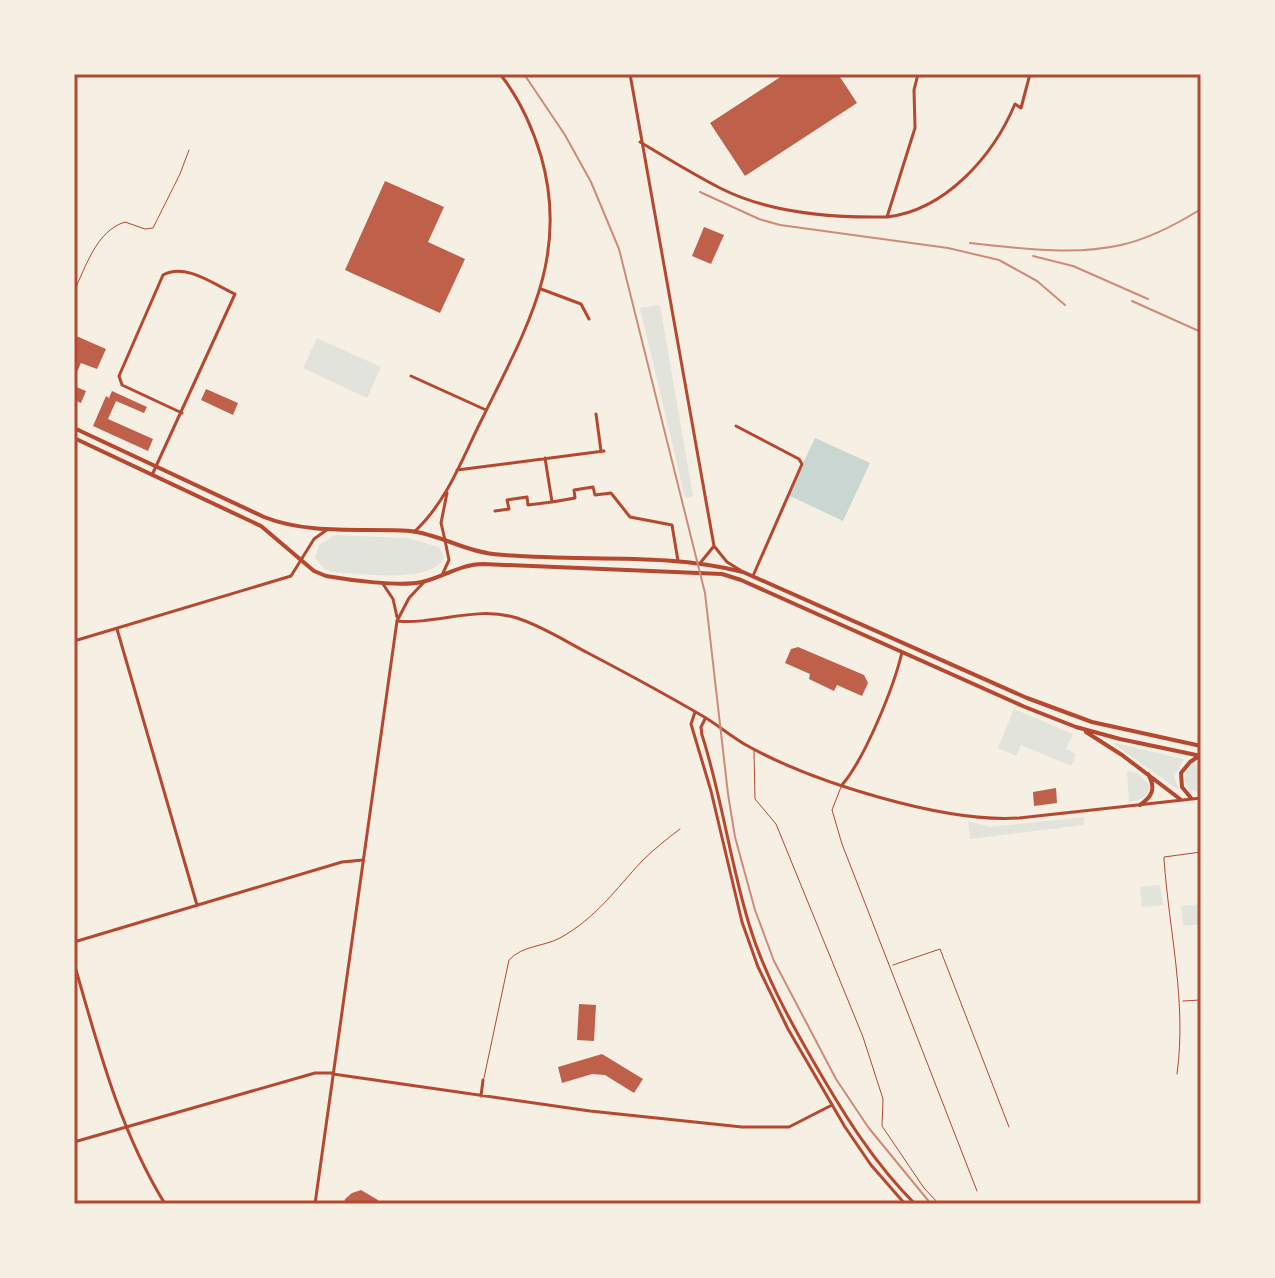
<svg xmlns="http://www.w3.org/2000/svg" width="1275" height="1278" font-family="Roboto,sans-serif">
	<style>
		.green { fill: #e2e4dc }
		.water { fill: #c9d6d2 }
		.building { fill: #bf614a }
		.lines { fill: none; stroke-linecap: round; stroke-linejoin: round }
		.service { stroke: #b5482f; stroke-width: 1 }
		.minor { stroke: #b5482f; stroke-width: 3 }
		.tertiary { stroke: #b5482f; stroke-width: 3 }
		.trunk { stroke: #b5482f; stroke-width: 4 }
		.rail { stroke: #cf8b77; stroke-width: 2 }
		.neatline { fill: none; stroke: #b5482f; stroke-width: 3 }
	</style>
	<rect width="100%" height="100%" fill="#f6efe4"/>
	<!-- green -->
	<path class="green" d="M 660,305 L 693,496 L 685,498 L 640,308 Z
		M 317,338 L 381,367 L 367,398 L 303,368 Z
		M 335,535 L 407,538 L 439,547 L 444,557 C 433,585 358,573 332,572 L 325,569 L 315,558 L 319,545 Z
		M 1014,709 L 1073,734 L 1066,749 L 1076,754 L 1071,766 L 1021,745 L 1016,756 L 998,748 Z
		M 1111,742 L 1184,759 L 1174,777 L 1180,791 Z
		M 1195,764 L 1201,765 L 1201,792 L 1189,791 L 1184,779 L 1188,768 Z
		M 1127,771 L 1137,773 L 1150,785 C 1149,797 1140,801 1129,802 Z
		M 1084,817 L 1084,825 L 970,839 L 968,821 L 990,827 Z
		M 1160,885 L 1163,905 L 1142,907 L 1140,887 Z
		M 1201,904 L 1201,924 L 1183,926 L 1181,906 Z"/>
	<!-- water -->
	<path class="water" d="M 815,438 L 870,463 L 843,521 L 788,495 Z"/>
	<!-- building -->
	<path class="building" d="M 785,74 L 838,74 L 857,103 L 745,176 L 710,123 Z
		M 385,181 L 444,207 L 428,242 L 465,259 L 440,313 L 345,270 Z
		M 704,227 L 724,235 L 711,264 L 692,256 Z
		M 74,335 L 106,349 L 97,369 L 81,363 L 74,379 Z
		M 74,386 L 86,391 L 81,403 L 74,400 Z
		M 206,389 L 238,403 L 233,415 L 201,400 Z
		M 112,391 L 147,407 L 144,413 L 116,401 L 108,419 L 153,439 L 148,451 L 93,426 L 106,396 L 109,398 Z
		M 798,647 L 864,675 L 868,683 L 862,696 L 837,685 L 834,691 L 809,679 L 810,674 L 785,663 L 791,649 Z
		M 1056,788 L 1057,803 L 1034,806 L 1033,792 Z
		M 579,1004 L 596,1005 L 594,1041 L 577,1040 Z
		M 602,1054 L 643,1079 L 634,1093 L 605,1075 L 592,1074 L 562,1083 L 558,1067 Z
		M 361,1190 L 378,1200 L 379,1204 L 344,1204 L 345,1199 L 352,1193 Z"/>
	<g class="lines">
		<!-- service -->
		<path class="service" d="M 74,291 C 86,267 96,231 125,222 L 145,229 L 153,228 L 180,174 L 189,150
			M 754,751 L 755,799 L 776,824 L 863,1037 L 883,1099 L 882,1126 L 924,1188 L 939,1204
			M 841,787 L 832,810 L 842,844 L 977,1191
			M 893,965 L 940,949 L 1009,1127
			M 1183,1001 L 1201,1000
			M 1177,1074 C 1187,1002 1169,931 1164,859 L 1164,857 L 1201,852
			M 484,1078 L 509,960 C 523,945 543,947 560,938 C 596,918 615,890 642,861 C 654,849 667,839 680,829"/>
		<!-- minor -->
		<path class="minor" d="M 918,74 L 914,90 L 915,128 L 887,217 C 946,210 993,156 1015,104 L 1021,108 L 1030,74
			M 640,142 C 667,158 694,175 722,189 C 770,213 834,218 887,217
			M 541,289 L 581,304 L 589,319
			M 411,376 L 486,410
			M 596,414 L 601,451
			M 736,426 L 799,459 L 802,464 L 753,576
			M 545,458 L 552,502 L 575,498 L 574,490 L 593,487 L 595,495 L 611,493 L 630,517 L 672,525 L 678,561
			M 457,470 L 604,451
			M 152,475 L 235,294 C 215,285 185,262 163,275 L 119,376 L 122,385 L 182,413
			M 495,511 L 509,509 L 507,500 L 527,497 L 528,505 L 552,502
			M 414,532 C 448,501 463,456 483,417 C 526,329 570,257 541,156 C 532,126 519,98 500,74
			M 445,540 L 441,523 L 447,493
			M 397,621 C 437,625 476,605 517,618 C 542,626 565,641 588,653 C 628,674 667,695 706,718 C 719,726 732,737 746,745 C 812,782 944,823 1019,818 L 1201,798
			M 117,629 L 197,905
			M 695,712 L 691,724 L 711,791 L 742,922 L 758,967 L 788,1029 L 845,1127 L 871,1165 L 905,1204
			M 705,719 L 701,727 L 702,735 C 722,797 730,862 749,924 C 764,974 790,1021 816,1066 C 845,1116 874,1163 915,1204
			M 842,785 C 865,758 894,687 902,652
			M 74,942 L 342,862 L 363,860
			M 74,963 C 98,1046 119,1129 165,1204
			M 333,1074 L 590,1111 L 742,1127 L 789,1127 L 832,1105
			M 481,1096 L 483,1080"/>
		<!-- tertiary -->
		<path class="tertiary" d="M 630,74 L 714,546
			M 701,562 L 714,546 L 727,562 L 740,570
			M 443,573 L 449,560 L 445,540
			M 383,584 L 393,599 L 397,617
			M 74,641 L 291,576 L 314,539 L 328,529
			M 74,1142 L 315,1073 L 332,1073
			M 315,1204 L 397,621 L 409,598 L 424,582"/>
		<!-- trunk -->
		<path class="trunk" d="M 74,428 L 264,517 C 309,535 363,528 410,531 C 439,534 464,551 493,554 C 576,563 661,551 743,572 L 1027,698 L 1092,722 L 1201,746
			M 74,438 L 261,526 L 314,571 L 326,576 C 349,580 400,587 422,582 C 443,577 461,564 483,564 L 722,574 L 741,580 L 1025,707 L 1076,727 L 1120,739 L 1201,756
			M 1086,732 L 1122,755 L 1180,799
			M 1191,798 L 1182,787 L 1181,773 L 1190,762 L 1199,756
			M 1140,805 C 1153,796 1156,788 1148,774"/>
		<!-- rail -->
		<path class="rail" d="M 524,74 L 565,135 L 591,182 L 619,249 L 705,593 L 728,794 L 735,837 L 755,910 L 774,961 L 836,1079 L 868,1127 L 931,1204
			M 700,192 L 759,219 L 780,225 L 948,248 L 999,260 L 1037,281 L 1065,305
			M 970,243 C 1018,248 1073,256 1121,245 C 1148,239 1177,224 1201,209
			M 1033,256 L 1073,266 L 1148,299
			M 1132,301 L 1201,332"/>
	</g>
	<!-- border -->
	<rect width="1275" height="1278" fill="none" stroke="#f6efe4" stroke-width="152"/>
	<rect x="76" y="76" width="1123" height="1126" class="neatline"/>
</svg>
